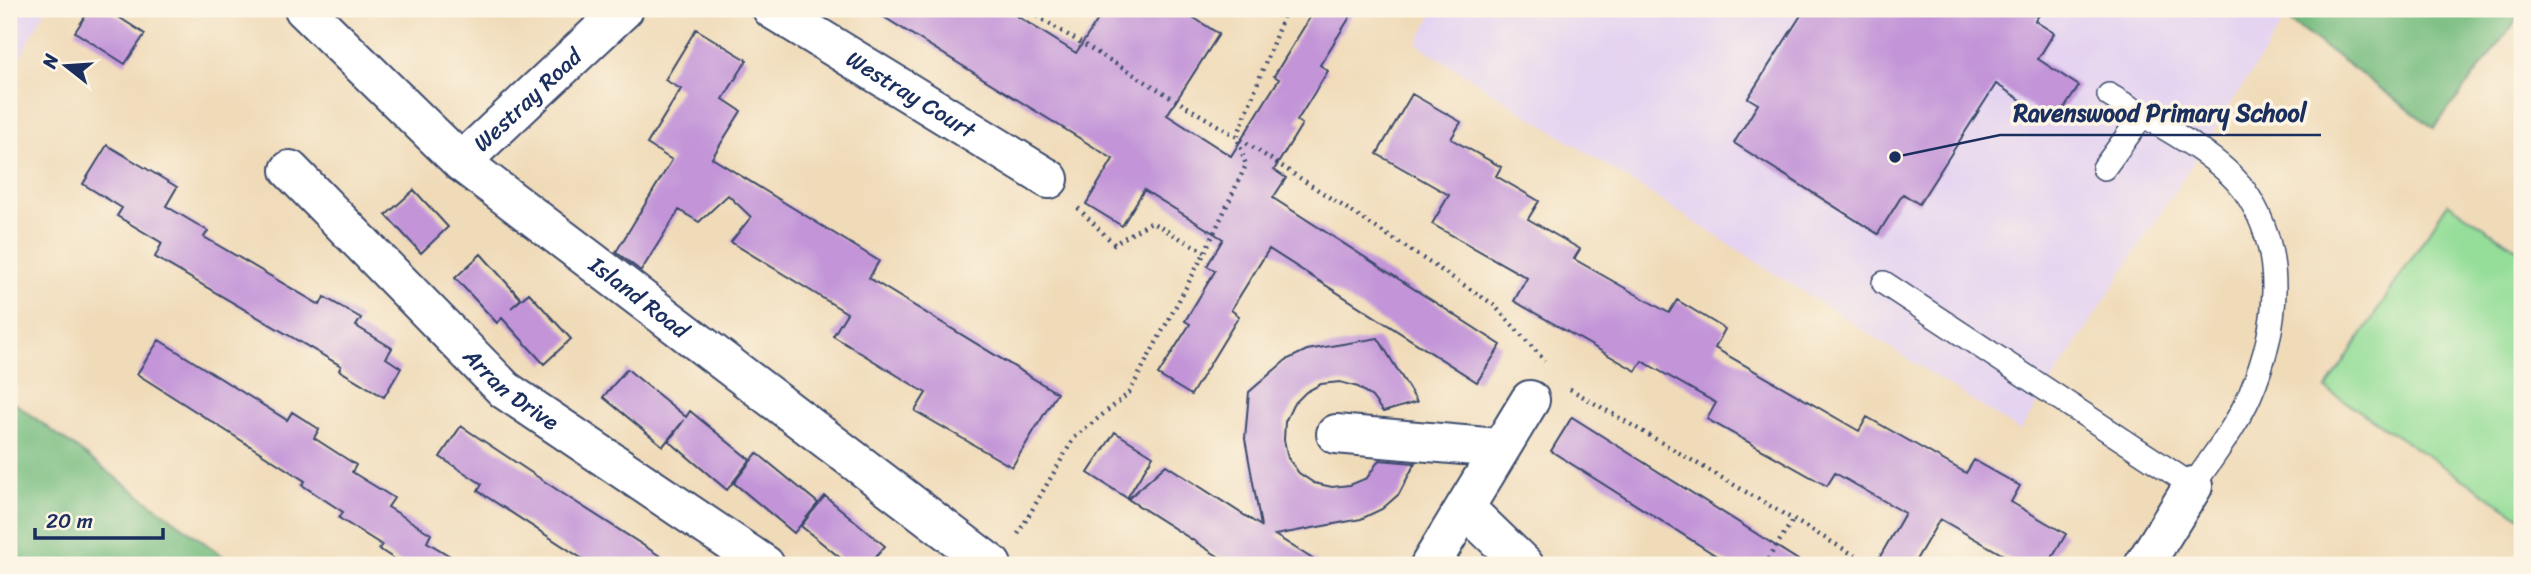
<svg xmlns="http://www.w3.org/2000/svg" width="2531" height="574" font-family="Sriracha,sans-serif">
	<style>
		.built { fill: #e4d3f1 }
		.green { fill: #95de99; stroke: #58867c; stroke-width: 2 }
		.forest { fill: #78bd81; stroke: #4a7670; stroke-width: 2 }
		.building { fill: #c395d8 }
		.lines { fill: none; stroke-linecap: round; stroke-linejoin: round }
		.service-casing { stroke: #3b496c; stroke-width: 26 }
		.minor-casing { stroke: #3b496c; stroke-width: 42 }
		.path { stroke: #3b496c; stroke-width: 4.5; stroke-dasharray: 2 5; stroke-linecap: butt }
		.service { stroke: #fff; stroke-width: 23 }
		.minor { stroke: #fff; stroke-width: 38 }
		.labels { text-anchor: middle; stroke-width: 7; stroke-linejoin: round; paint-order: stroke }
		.street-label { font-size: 23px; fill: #1b2f5e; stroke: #fcf5e5 }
		.leader { fill: none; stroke: #1b2f5e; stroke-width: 2.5 }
		.callout-dot { fill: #1b2f5e; stroke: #fcf5e5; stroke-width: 2.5 }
		.callout-label { font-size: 24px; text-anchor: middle; font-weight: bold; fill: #1b2f5e; stroke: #fcf5e5; stroke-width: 7; stroke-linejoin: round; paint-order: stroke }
	</style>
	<rect width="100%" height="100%" fill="#fcf5e5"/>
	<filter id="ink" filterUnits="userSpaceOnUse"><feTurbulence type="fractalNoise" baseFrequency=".0143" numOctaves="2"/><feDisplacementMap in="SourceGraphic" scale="14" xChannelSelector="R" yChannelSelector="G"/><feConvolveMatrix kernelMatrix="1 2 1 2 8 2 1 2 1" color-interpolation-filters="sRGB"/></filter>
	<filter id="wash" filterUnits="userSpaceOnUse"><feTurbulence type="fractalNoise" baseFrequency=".00686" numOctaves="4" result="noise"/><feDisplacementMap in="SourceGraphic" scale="28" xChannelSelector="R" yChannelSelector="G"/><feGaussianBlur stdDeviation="1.57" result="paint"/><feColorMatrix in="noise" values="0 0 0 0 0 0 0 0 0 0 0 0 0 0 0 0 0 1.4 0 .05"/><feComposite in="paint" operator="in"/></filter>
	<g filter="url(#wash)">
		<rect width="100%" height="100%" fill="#f0dbb9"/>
		<!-- built -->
		<path class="built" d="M 9,9 L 46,9 L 9,79 Z
			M 1435,9 L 2258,9 L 2282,25 L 2020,431 L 1417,44 Z"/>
		<!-- green -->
		<path class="green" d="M 2448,203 L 2522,252 L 2522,518 L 2326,389 Z"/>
		<!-- forest -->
		<path class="forest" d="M 2273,9 L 2522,9 L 2522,13 L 2434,128 Z
			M 9,399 L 235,565 L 236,565 L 9,565 Z"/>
		<g id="blocks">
			<!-- building -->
			<path class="building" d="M 90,9 L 106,9 L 145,34 L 125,64 L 75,32 Z
				M 871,9 L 1006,9 L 1076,53 L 1105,9 L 1180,9 L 1219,34 L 1167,115 L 1231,156 L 1279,79 L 1274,76 L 1315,9 L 1355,9 L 1320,65 L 1328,71 L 1297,121 L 1302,124 L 1274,170 L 1286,178 L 1273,198 L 1501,345 L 1477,382 L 1269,249 L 1231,310 L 1239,316 L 1191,395 L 1158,375 L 1190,324 L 1185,321 L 1215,271 L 1207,266 L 1223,239 L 1144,190 L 1122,226 L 1086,204 L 1113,159 Z
				M 1805,9 L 2043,9 L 2035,21 L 2054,33 L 2038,59 L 2079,86 L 2055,122 L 1996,84 L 1919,204 L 1903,194 L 1878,234 L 1734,143 L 1758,104 L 1748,98 Z
				M 696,29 L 747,60 L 723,99 L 741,111 L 712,158 L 879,261 L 869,278 L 1057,393 L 1012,467 L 915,411 L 926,393 L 833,336 L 847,313 L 731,242 L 751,217 L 728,195 L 699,222 L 679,210 L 641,271 L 616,252 L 672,160 L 647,144 L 681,89 L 665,80 Z
				M 1412,94 L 1461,122 L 1451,139 L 1501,167 L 1496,176 L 1539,201 L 1528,219 L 1580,249 L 1574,259 L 1669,313 L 1677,300 L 1725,329 L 1715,348 L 1859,431 L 1867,417 L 1966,473 L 1974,460 L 2020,486 L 2011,502 L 2066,534 L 2048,565 L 2021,565 L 1940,519 L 1913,565 L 1875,565 L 1905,513 L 1835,473 L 1827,486 L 1707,419 L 1716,403 L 1642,361 L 1636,371 L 1514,301 L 1527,278 L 1432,224 L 1449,195 L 1377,154 Z
				M 107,145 L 177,187 L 166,206 L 208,231 L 204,237 L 320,305 L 324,297 L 361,318 L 356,326 L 392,348 L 386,358 L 401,368 L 384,397 L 339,370 L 341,366 L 155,257 L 162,243 L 117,216 L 122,208 L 83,184 Z
				M 414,190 L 448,227 L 421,253 L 386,215 Z
				M 481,254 L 521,299 L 511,308 L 529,293 L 571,339 L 544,364 L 502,318 L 497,323 L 455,278 Z
				M 1378,338 L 1417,402 L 1383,412 L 1372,397 L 1358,387 L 1340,382 L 1321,384 L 1306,392 L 1293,405 L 1285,422 L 1284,440 L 1288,458 L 1299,473 L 1314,483 L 1332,487 L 1350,485 L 1367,478 L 1379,460 L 1415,463 L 1399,494 L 1382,509 L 1361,519 L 1275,535 L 1322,565 L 1232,565 L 1128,499 L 1166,465 L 1261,526 L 1245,439 L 1249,392 L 1286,360 L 1307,350 Z
				M 159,340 L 287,420 L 292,412 L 319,429 L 314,438 L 356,465 L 352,472 L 394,498 L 388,507 L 431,534 L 427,542 L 465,565 L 404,565 L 379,549 L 382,545 L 339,518 L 343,512 L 302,485 L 305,481 L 137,374 Z
				M 627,369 L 686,417 L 690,411 L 750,460 L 727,490 L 669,441 L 684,420 L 663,446 L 603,397 Z
				M 1572,417 L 1806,565 L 1731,565 L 1551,451 Z
				M 461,426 L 571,499 L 674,565 L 592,565 L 478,491 L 482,484 L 440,457 Z
				M 1115,432 L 1153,456 L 1127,498 L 1088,473 Z
				M 757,453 L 818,503 L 794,533 L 734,483 Z
				M 825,496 L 885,546 L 869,565 L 849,565 L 801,526 Z"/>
		</g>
	</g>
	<g filter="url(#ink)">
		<use href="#blocks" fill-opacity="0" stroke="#3b496c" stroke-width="2"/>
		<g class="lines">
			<defs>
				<path id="service" d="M 2104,168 L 2142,116
					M 1884,283 L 2193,486 C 2212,457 2236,427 2250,395 C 2278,329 2288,252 2244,190 C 2215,151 2150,121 2109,95"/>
				<g id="minor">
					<path id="s1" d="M 304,9 L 461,162 L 992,565"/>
					<path id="s2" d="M 772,9 L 1049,179"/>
					<path id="s3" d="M 461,162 L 624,9"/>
					<path id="s4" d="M 290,170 L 505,390 L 765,565"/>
					<path d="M 1336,434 L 1498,448"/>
					<path d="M 1466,509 L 1524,565"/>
					<path d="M 1430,565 L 1530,400"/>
					<path d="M 2144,565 L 2193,486"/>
				</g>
			</defs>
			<!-- service casing -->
			<use href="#service" class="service-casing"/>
			<!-- minor casing -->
			<use href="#minor" class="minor-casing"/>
			<!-- path -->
			<path class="path" d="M 1025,9 L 1237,137 L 1493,304 L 1545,361
				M 1078,208 L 1114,244 L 1151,222 L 1205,252
				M 1570,389 L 1871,565
				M 1018,534 L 1074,438 L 1129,393 L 1205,252 L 1246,165 L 1237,137 L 1286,9
				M 1764,565 L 1793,520"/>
			<!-- service -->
			<use href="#service" class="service"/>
			<!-- minor -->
			<use href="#minor" class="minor"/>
		</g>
	</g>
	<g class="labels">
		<!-- street labels -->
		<g class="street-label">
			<text dy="8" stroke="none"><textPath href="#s2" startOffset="163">Westray Court</textPath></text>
			<text dy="8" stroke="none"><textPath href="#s3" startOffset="91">Westray Road</textPath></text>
			<text dy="8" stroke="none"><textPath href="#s1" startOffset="443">Island Road</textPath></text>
			<text dy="8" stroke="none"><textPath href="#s4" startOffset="312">Arran Drive</textPath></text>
		</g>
	</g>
	<!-- callouts -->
	<path class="leader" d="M1895 157L2000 135H2321"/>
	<circle class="callout-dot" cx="1895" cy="157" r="7"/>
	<g class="callout-label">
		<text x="2160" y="121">Ravenswood Primary School</text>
	</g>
	<!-- margin -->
	<rect width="2531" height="574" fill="none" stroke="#fcf5e5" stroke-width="35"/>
	<!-- north arrow -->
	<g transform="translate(66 66) rotate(287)" stroke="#fcf5e5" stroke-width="5" paint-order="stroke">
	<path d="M0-5L12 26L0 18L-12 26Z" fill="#1b2f5e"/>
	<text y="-10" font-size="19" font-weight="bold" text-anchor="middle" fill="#1b2f5e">N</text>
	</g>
	<!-- scale -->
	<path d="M35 528v10h128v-10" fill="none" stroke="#1b2f5e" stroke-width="3.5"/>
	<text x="46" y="528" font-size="21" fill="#1b2f5e" stroke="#fcf5e5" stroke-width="5" paint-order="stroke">20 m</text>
</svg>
